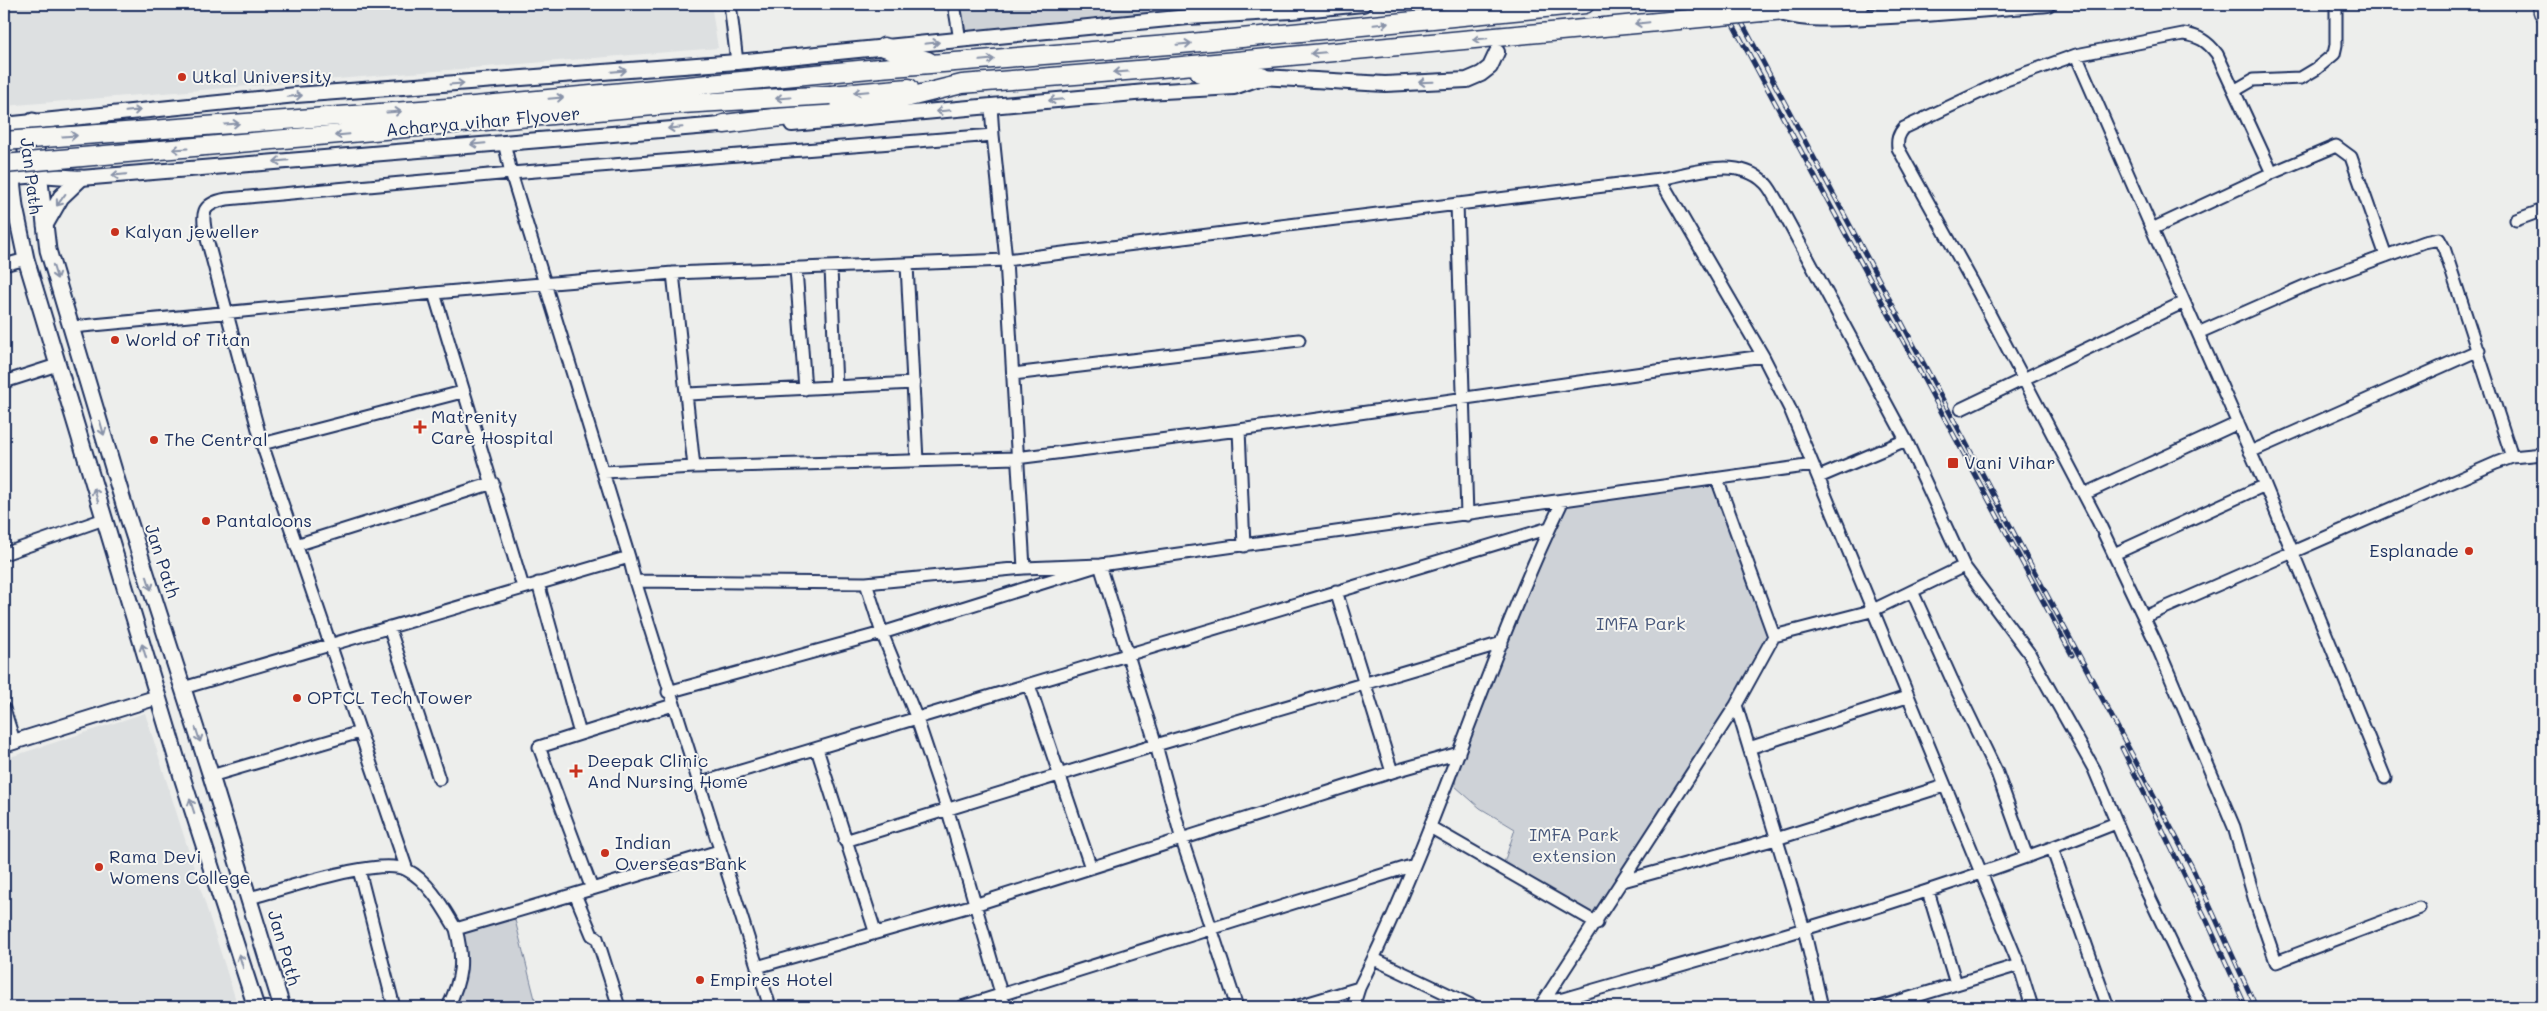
<svg xmlns="http://www.w3.org/2000/svg" width="2547" height="1011" font-family="Mali,sans-serif">
	<style>
		.built { fill: #dde0e1 }
		.green { fill: #ced2d7; stroke: #74809a }
		.lines { fill: none; stroke-linecap: round; stroke-linejoin: round }
		.tertiary-tunnel { stroke: #c3c8d0; stroke-width: 14; stroke-dasharray: 14 7; stroke-linecap: butt }
		.minor-casing { stroke: #1b2f5e; stroke-width: 15 }
		.tertiary-casing { stroke: #1b2f5e; stroke-width: 18 }
		.secondary-casing { stroke: #1b2f5e; stroke-width: 19 }
		.primary-casing { stroke: #1b2f5e; stroke-width: 21 }
		.trunk-casing { stroke: #1b2f5e; stroke-width: 21 }
		.minor { stroke: #f6f6f2; stroke-width: 11 }
		.tertiary { stroke: #f6f6f2; stroke-width: 14 }
		.secondary { stroke: #f6f6f2; stroke-width: 15 }
		.primary { stroke: #f6f6f2; stroke-width: 18 }
		.trunk { stroke: #f6f6f2; stroke-width: 18 }
		.rail-casing { stroke: #1b2f5e; stroke-width: 5 }
		.rail { stroke: #f6f6f2; stroke-width: 3; stroke-dasharray: 9; stroke-linecap: butt }
		.trunk-bridge-casing { stroke: #1b2f5e; stroke-width: 21; stroke-linecap: butt }
		.trunk-bridge { stroke: #f6f6f2; stroke-width: 18 }
		.oneway { stroke: #8892a8 }
		.poi-dot { fill: #c8321e; stroke: #f6f6f2; stroke-width: 2 }
		.labels { text-anchor: middle; stroke-width: 4; stroke-linejoin: round; paint-order: stroke }
		.poi-label { font-size: 18px; fill: #1b2f5e; stroke: #f6f6f2; text-anchor: start }
		.street-label { font-size: 18px; fill: #1b2f5e; stroke: #f6f6f2 }
		.park-label { font-size: 18px; fill: #48587c; stroke: #f6f6f2 }
	</style>
	<rect width="100%" height="100%" fill="#edeeec"/>
	<filter id="ink" filterUnits="userSpaceOnUse"><feTurbulence type="fractalNoise" baseFrequency=".02" numOctaves="2"/><feDisplacementMap in="SourceGraphic" scale="10" xChannelSelector="R" yChannelSelector="G"/><feConvolveMatrix kernelMatrix="1 2 1 2 8 2 1 2 1" color-interpolation-filters="sRGB"/></filter>
	<g filter="url(#ink)">
		<!-- built -->
		<path class="built" d="M 4,4 L 711,4 L 718,48 L 4,106 Z
			M 145,713 L 238,1007 L 4,1007 L 4,759 Z"/>
		<!-- green -->
		<path class="green" d="M 958,4 L 1328,4 L 961,38 Z
			M 1717,479 L 1774,636 L 1597,923 L 1502,869 L 1515,829 L 1480,808 L 1455,786 L 1459,753 L 1563,500 Z
			M 514,916 L 537,1007 L 449,1007 L 458,990 L 458,930 Z"/>
		<g class="lines">
			<!-- tertiary-tunnel -->
			<path class="tertiary-tunnel" d="M 1492,4 L 1497,45"/>
			<defs>
				<path id="minor" d="M 730,4 L 737,62
					M 954,4 L 960,40
					M 2076,55 L 2152,229 L 2272,173 L 2217,54 C 2207,41 2199,36 2183,34 L 2076,55 L 2006,80 L 1904,128 C 1898,135 1897,140 1898,148 L 1978,292 L 2098,521 L 2155,641 L 2234,827 L 2255,901 L 2276,962 L 2419,908
					M 2234,91 L 2253,80 L 2301,78 L 2316,69 L 2334,54 L 2336,45 L 2336,4
					M 991,106 L 993,135
					M 2272,173 L 2336,146 L 2351,157 L 2386,256
					M 1660,179 L 1763,356 L 1790,409 L 2019,965 L 2032,1007
					M 1457,204 L 1467,515
					M 2516,220 L 2543,210
					M 2152,229 L 2265,485 L 2385,778
					M 4,265 L 26,259
					M 907,265 L 917,461
					M 831,268 L 836,387
					M 796,269 L 805,389
					M 673,273 L 694,467
					M 434,293 L 523,587
					M 72,327 L 434,293 L 673,273 L 1006,260 L 1660,179 C 1693,173 1737,156 1764,182 C 1770,187 1773,195 1777,201 L 1906,440 L 1819,477
					M 2198,333 L 2309,284 L 2424,242 L 2439,239 L 2444,248 L 2512,457
					M 1013,374 L 1299,340
					M 4,382 L 57,365
					M 688,394 L 914,383
					M 1961,409 L 2184,302
					M 1239,430 L 1244,546
					M 1906,440 L 1964,566
					M 262,444 L 462,392
					M 2250,452 L 2479,350
					M 604,472 L 694,467 L 1016,458 L 1239,430 L 1763,356
					M 1717,479 L 1774,636
					M 2084,494 L 2238,423
					M 296,545 L 493,483
					M 4,554 L 104,519
					M 2114,554 L 2265,485
					M 629,557 L 635,581 L 866,583 L 1024,568 L 1100,565 L 1813,465
					M 635,581 L 770,1007
					M 538,583 L 580,734 L 673,705
					M 866,583 L 882,633 L 917,719 L 948,811 L 1005,1007
					M 1336,591 L 1392,772
					M 1912,591 L 1952,680 L 1997,773 L 2027,857
					M 2144,617 L 2496,463 L 2512,457 L 2543,454
					M 389,627 L 439,779
					M 1029,685 L 1091,868
					M 183,688 L 629,557 L 511,173 L 993,135 L 1006,260 L 1024,568
					M 668,692 L 882,633 L 1100,565 L 1156,745 L 1182,840 L 1237,1007
					M 1736,705 L 1804,929 L 1822,1007
					M 4,709 L 14,741
					M 580,734 L 539,747 L 592,889 L 719,851
					M 1749,748 L 1907,697
					M 817,749 L 875,931
					M 211,776 L 360,732
					M 701,783 L 1549,528
					M 1430,827 L 1597,923
					M 845,841 L 1156,745 L 1502,643
					M 2052,848 L 2108,1007
					M 359,870 L 394,1007
					M 407,870 L 262,444 L 207,239 C 202,215 199,204 227,199 L 511,173 L 504,142
					M 1623,881 L 1776,839 L 1944,786
					M 1928,891 L 1956,984
					M 575,894 L 592,935 L 597,938 L 619,1007
					M 249,898 C 282,890 379,856 407,870 C 429,881 444,909 456,929 L 592,889
					M 1374,959 L 1475,1007
					M 757,967 L 974,905 L 1392,772 L 1459,753
					M 1543,1002 L 1563,999 C 1749,945 1936,895 2116,823
					M 448,1007 C 462,978 464,960 456,929
					M 962,1007 L 1414,865
					M 1295,1007 L 1359,988
					M 1353,1007 L 1359,988 C 1438,830 1486,659 1563,500
					M 1540,1007 L 1736,705 L 1774,636 L 1871,611 L 1964,566 L 2029,653 L 2094,769 L 2137,871 L 2202,1007
					M 1880,1007 L 2019,965"/>
				<path id="tertiary" d="M 1784,14 C 1812,21 1840,18 1868,17 C 1928,15 1988,9 2048,4
					M 792,124 L 1146,92 L 1234,87 L 1262,77 L 1385,84 L 1467,80 L 1481,74 L 1490,67 L 1497,52
					M 4,125 L 296,95 L 737,62 L 1188,17 L 1291,11 L 1363,4
					M 4,178 L 39,175 L 81,178 L 733,124
					M 4,745 L 158,697"/>
				<path id="secondary" d="M 33,121 L 48,250 L 126,511 L 211,776 L 282,1007
					M 6,124 L 15,207 L 26,259 L 183,780 L 256,1007
					M 45,225 L 61,197 L 81,178"/>
				<path id="primary" d="M 2542,4 L 2543,12"/>
				<path id="trunk" d="M 1762,12 L 1860,4
					M 884,47 L 928,61
					M 880,68 L 1181,44 L 1585,4
					M 1200,73 L 1262,77
					M 831,95 L 909,88
					M 724,124 L 873,106 L 962,84 L 1150,69 L 1690,19"/>
			</defs>
			<!-- minor casing -->
			<use href="#minor" class="minor-casing"/>
			<!-- tertiary casing -->
			<use href="#tertiary" class="tertiary-casing"/>
			<!-- secondary casing -->
			<use href="#secondary" class="secondary-casing"/>
			<!-- primary casing -->
			<use href="#primary" class="primary-casing"/>
			<!-- trunk casing -->
			<use href="#trunk" class="trunk-casing"/>
			<!-- minor -->
			<use href="#minor" class="minor"/>
			<!-- tertiary -->
			<use href="#tertiary" class="tertiary"/>
			<!-- secondary -->
			<use href="#secondary" class="secondary"/>
			<!-- primary -->
			<use href="#primary" class="primary"/>
			<!-- trunk -->
			<use href="#trunk" class="trunk"/>
			<defs>
				<path id="rail" d="M 1722,4 L 2072,655
					M 1732,4 L 2192,867 L 2256,1007
					M 2122,748 L 2207,921 L 2246,1007"/>
			</defs>
			<!-- rail casing -->
			<use href="#rail" class="rail-casing"/>
			<!-- rail -->
			<use href="#rail" class="rail"/>
			<defs>
				<path id="trunk-bridge" d="M 1690,19 L 1762,12
					M 4,141 L 474,106 L 880,68
					M 4,164 L 665,105 L 831,95"/>
			</defs>
			<!-- trunk-bridge casing -->
			<use href="#trunk-bridge" class="trunk-bridge-casing"/>
			<!-- trunk-bridge -->
			<use href="#trunk-bridge" class="trunk-bridge"/>
		</g>
		<!-- one-way arrows -->
		<defs><path id="oneway-shaft" d="M-6 0H5M1.5-3L5.5 0L1.5 3" fill="none" stroke-width="1.6" stroke-linecap="round" stroke-linejoin="round" transform="scale(1.25)"/></defs>
		<g class="oneway">
			<use href="#oneway-shaft" transform="translate(1642 23) rotate(174)"/>
			<use href="#oneway-shaft" transform="translate(1381 24) rotate(-6)"/>
			<use href="#oneway-shaft" transform="translate(1480 39) rotate(175)"/>
			<use href="#oneway-shaft" transform="translate(932 43) rotate(-6)"/>
			<use href="#oneway-shaft" transform="translate(1184 44) rotate(-5)"/>
			<use href="#oneway-shaft" transform="translate(1318 53) rotate(175)"/>
			<use href="#oneway-shaft" transform="translate(987 60) rotate(-5)"/>
			<use href="#oneway-shaft" transform="translate(619 71) rotate(-5)"/>
			<use href="#oneway-shaft" transform="translate(1121 72) rotate(176)"/>
			<use href="#oneway-shaft" transform="translate(1426 82) rotate(178)"/>
			<use href="#oneway-shaft" transform="translate(457 84) rotate(-4)"/>
			<use href="#oneway-shaft" transform="translate(861 92) rotate(175)"/>
			<use href="#oneway-shaft" transform="translate(295 96) rotate(-5)"/>
			<use href="#oneway-shaft" transform="translate(556 98) rotate(-5)"/>
			<use href="#oneway-shaft" transform="translate(783 98) rotate(176)"/>
			<use href="#oneway-shaft" transform="translate(1056 100) rotate(175)"/>
			<use href="#oneway-shaft" transform="translate(133 111) rotate(-6)"/>
			<use href="#oneway-shaft" transform="translate(943 111) rotate(175)"/>
			<use href="#oneway-shaft" transform="translate(394 112) rotate(-4)"/>
			<use href="#oneway-shaft" transform="translate(232 124) rotate(-4)"/>
			<use href="#oneway-shaft" transform="translate(675 128) rotate(175)"/>
			<use href="#oneway-shaft" transform="translate(342 135) rotate(175)"/>
			<use href="#oneway-shaft" transform="translate(70 136) rotate(-4)"/>
			<use href="#oneway-shaft" transform="translate(478 144) rotate(175)"/>
			<use href="#oneway-shaft" transform="translate(180 149) rotate(176)"/>
			<use href="#oneway-shaft" transform="translate(281 161) rotate(175)"/>
			<use href="#oneway-shaft" transform="translate(119 175) rotate(175)"/>
			<use href="#oneway-shaft" transform="translate(61 200) rotate(126)"/>
			<use href="#oneway-shaft" transform="translate(55 272) rotate(73)"/>
			<use href="#oneway-shaft" transform="translate(102 428) rotate(74)"/>
			<use href="#oneway-shaft" transform="translate(96 495) rotate(-107)"/>
			<use href="#oneway-shaft" transform="translate(149 583) rotate(72)"/>
			<use href="#oneway-shaft" transform="translate(144 651) rotate(-107)"/>
			<use href="#oneway-shaft" transform="translate(198 735) rotate(72)"/>
			<use href="#oneway-shaft" transform="translate(192 806) rotate(-108)"/>
			<use href="#oneway-shaft" transform="translate(241 961) rotate(-107)"/>
		</g>
	</g>
	<!-- markers -->
	<g class="poi-dot">
		<circle cx="182" cy="77" r="5"/>
		<circle cx="115" cy="232" r="5"/>
		<circle cx="115" cy="340" r="5"/>
		<path d="M417.5 419.5h5v5h5v5h-5v5h-5v-5h-5v-5h5z"/>
		<circle cx="154" cy="440" r="5"/>
		<rect x="1947" y="457" width="12" height="12" rx="2.5"/>
		<circle cx="206" cy="521" r="5"/>
		<circle cx="2469" cy="551" r="5"/>
		<circle cx="297" cy="698" r="5"/>
		<path d="M573.5 763.5h5v5h5v5h-5v5h-5v-5h-5v-5h5z"/>
		<circle cx="605" cy="853" r="5"/>
		<circle cx="99" cy="867" r="5"/>
		<circle cx="700" cy="980" r="5"/>
	</g>
	<g class="labels">
		<!-- poi labels -->
		<g class="poi-label">
			<text x="192" y="83">Utkal University</text>
			<text x="125" y="238">Kalyan jeweller</text>
			<text x="125" y="346">World of Titan</text>
			<text x="431" y="423">Matrenity<tspan x="431" dy="21">Care Hospital</tspan></text>
			<text x="164" y="446">The Central</text>
			<text x="1964" y="469">Vani Vihar</text>
			<text x="216" y="527">Pantaloons</text>
			<text x="2459" y="557" text-anchor="end">Esplanade</text>
			<text x="307" y="704">OPTCL Tech Tower</text>
			<text x="587" y="767">Deepak Clinic<tspan x="587" dy="21">And Nursing Home</tspan></text>
			<text x="615" y="849">Indian<tspan x="615" dy="21">Overseas Bank</tspan></text>
			<text x="109" y="863">Rama Devi<tspan x="109" dy="21">Womens College</tspan></text>
			<text x="710" y="986">Empires Hotel</text>
		</g>
		<!-- street labels -->
		<g class="street-label">
			<text transform="translate(483 122) rotate(-5)" y="6">Acharya vihar Flyover</text>
			<text transform="translate(31 176) rotate(83)" y="6">Jan Path</text>
			<text transform="translate(162 561) rotate(72)" y="6">Jan Path</text>
			<text transform="translate(284 948) rotate(74)" y="6">Jan Path</text>
		</g>
		<!-- park labels -->
		<g class="park-label">
			<text x="1641" y="630">IMFA Park</text>
			<text x="1574" y="841">IMFA Park<tspan x="1574" dy="21">extension</tspan></text>
		</g>
	</g>
	<!-- margin -->
	<rect width="2547" height="1011" fill="none" stroke="#f6f6f2" stroke-width="20"/>
	<rect x="10" y="10" width="2527" height="991" fill="none" stroke="#1b2f5e" stroke-width="2" filter="url(#ink)"/>
</svg>
